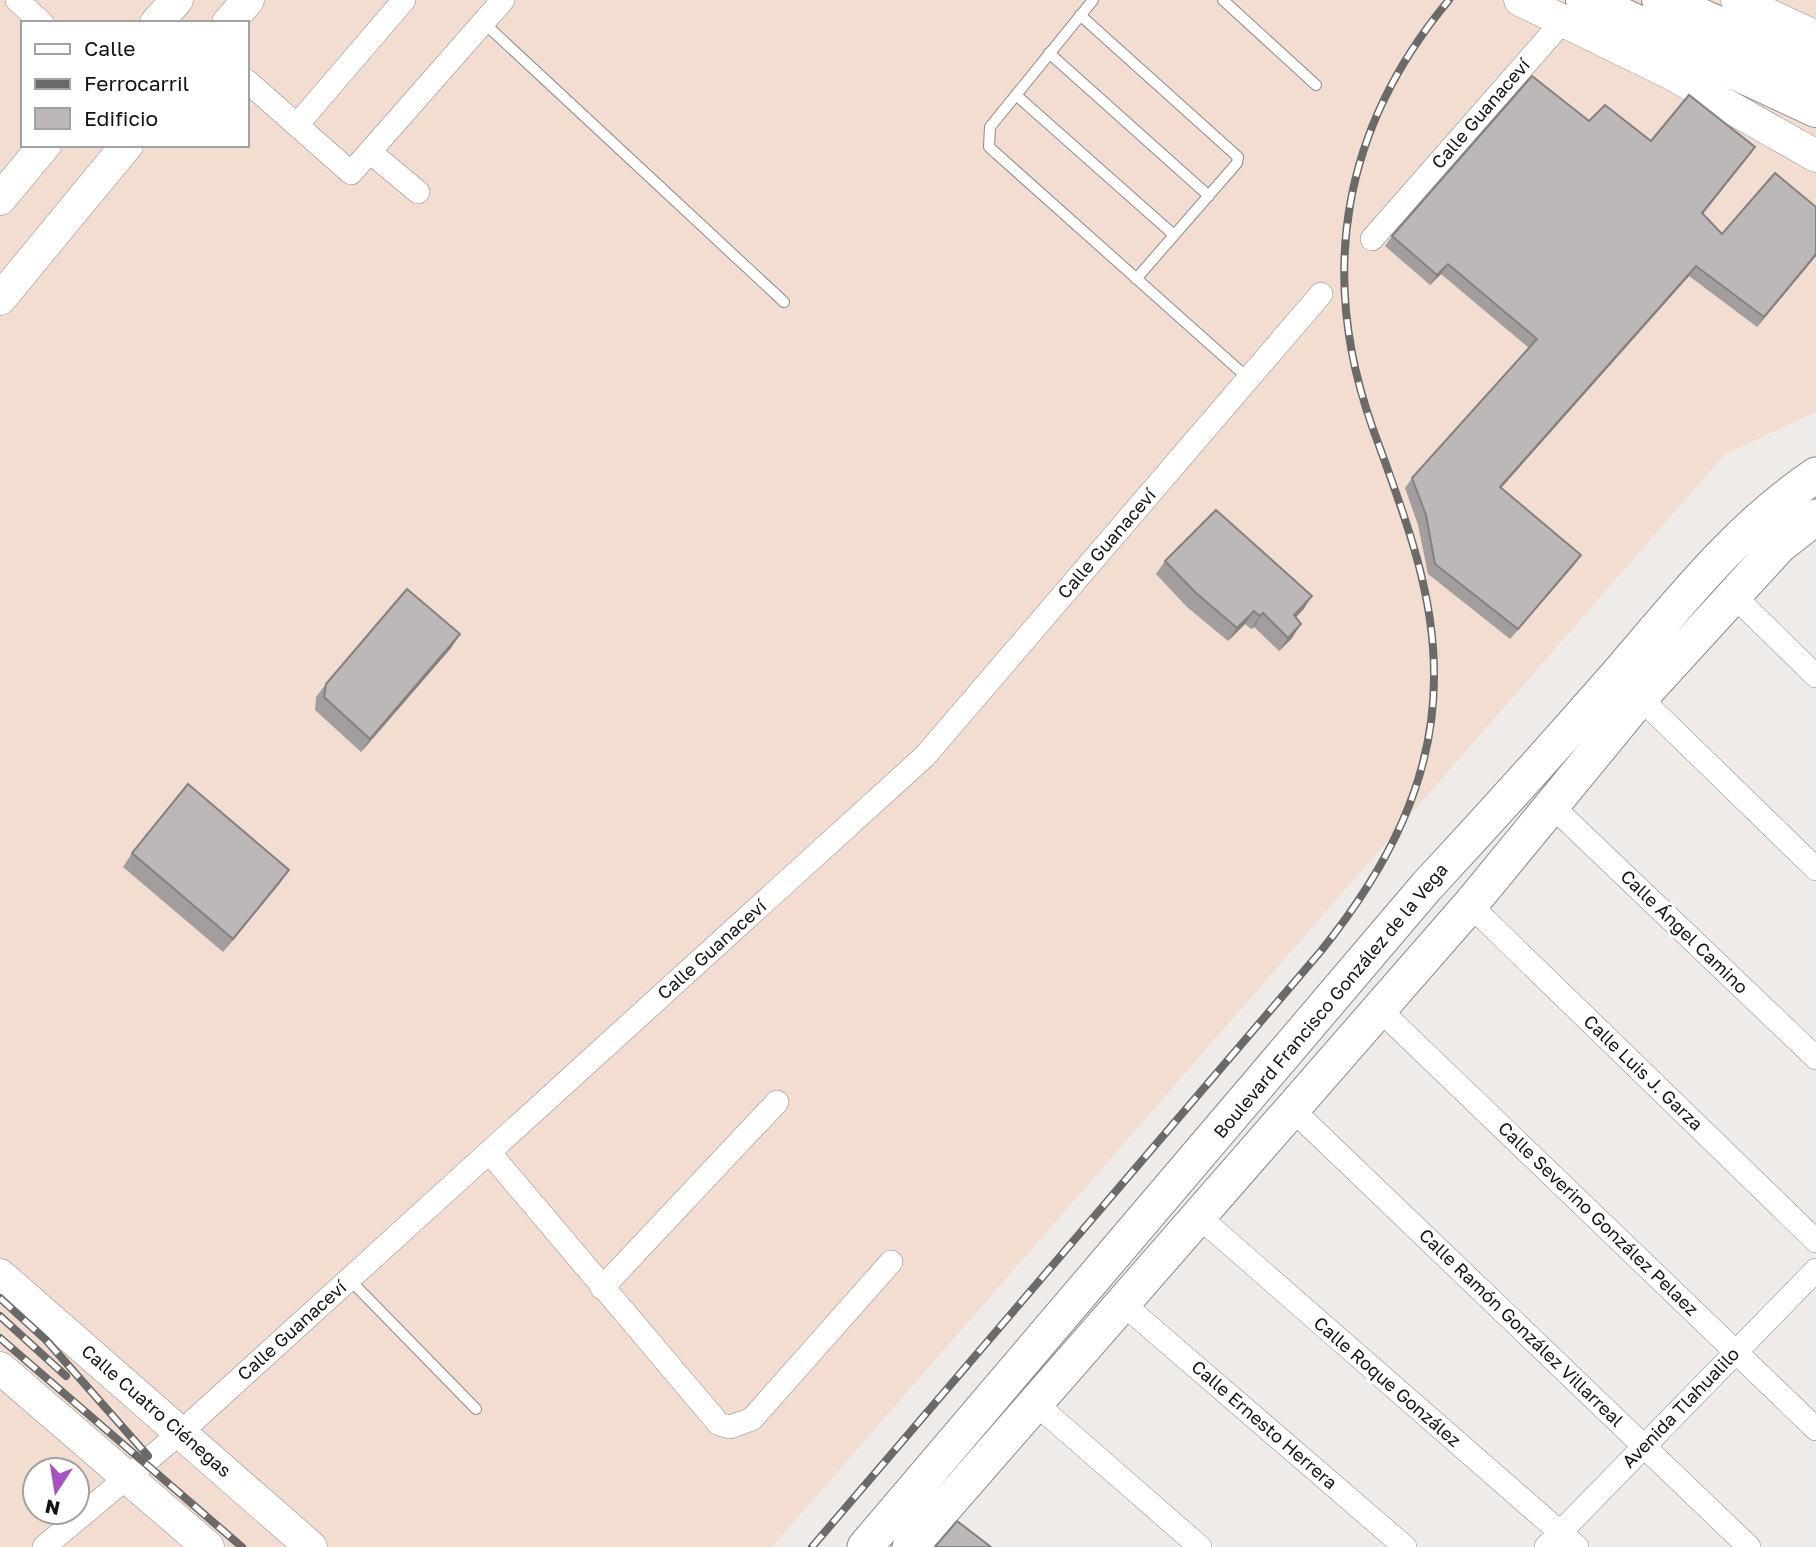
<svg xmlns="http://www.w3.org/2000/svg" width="1816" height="1547" font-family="'Golos Text',sans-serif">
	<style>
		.industrial { fill: #f3ddd0; fill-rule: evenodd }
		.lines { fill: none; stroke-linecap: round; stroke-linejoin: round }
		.lane-casing { stroke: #8d8a88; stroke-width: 12 }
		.street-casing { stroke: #8d8a88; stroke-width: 24 }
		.secondary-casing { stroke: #8d8a88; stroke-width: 33 }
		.primary-casing { stroke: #8d8a88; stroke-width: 37 }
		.highway-casing { stroke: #8d8a88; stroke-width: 40 }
		.lane { stroke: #fff; stroke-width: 10 }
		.street { stroke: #fff; stroke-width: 23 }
		.secondary { stroke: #fff; stroke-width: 32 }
		.primary { stroke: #fff; stroke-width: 35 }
		.highway { stroke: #fff; stroke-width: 38 }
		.rail-casing { stroke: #6c6a68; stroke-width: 8 }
		.rail { stroke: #fff; stroke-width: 5; stroke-dasharray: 16; stroke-linecap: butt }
		.wall { fill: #a29e9d }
		.shaded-wall { fill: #848180 }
		.building { fill: #bcb8b7; stroke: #848180; stroke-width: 2 }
		.labels { text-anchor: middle; stroke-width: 6; stroke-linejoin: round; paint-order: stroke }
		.street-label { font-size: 18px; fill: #141312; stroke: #fff }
	</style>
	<rect width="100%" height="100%" fill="#efebe9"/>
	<!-- industrial -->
	<path class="industrial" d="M 0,0 L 1816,0 L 1816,412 L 1725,454 L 772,1547 L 0,1547 ZM 23,23 L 247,23 L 247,145 L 23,145 ZM 35,1470 L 77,1470 L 77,1512 L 35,1512 Z"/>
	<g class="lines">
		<defs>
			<path id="lane" d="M 1093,0 L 990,127 L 989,147 L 1249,379
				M 1223,0 L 1316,85
				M 1080,15 L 1238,157 L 1237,163 L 1136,279
				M 483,22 L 784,302
				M 1049,53 L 1209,196
				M 1016,95 L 1174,235
				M 349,1279 L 476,1409"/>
			<path id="street" d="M 17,0 L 42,23
				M 247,81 L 351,173 L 503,0
				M 297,125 L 404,0
				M 370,152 L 418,192
				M 1372,239 L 1563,21
				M 1732,594 L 1816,676
				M 1630,688 L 1816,869
				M 1551,805 L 1816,1058
				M 1470,905 L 1816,1241
				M 1379,1009 L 1816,1429
				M 1292,1109 L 1749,1547
				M 489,1152 L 719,1424 L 730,1427 L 752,1419 L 891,1262
				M 1198,1216 L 1577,1547
				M 602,1288 L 777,1102
				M 1122,1303 L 1405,1547
				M 1035,1403 L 1200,1547
				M 44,1547 L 180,1433 L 925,756 L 1321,294
				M 1546,1547 L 1816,1270"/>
			<path id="secondary" d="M 1520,0 L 1670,73 L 1816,156
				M 1737,0 L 1816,37
				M 156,23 L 177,0
				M 228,23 L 248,0
				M 0,199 L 45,145
				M 0,299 L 127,145
				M 0,1275 L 311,1547
				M 0,1368 L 208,1547"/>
			<path id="primary" d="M 865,1547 L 1426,887 C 1491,817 1555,746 1618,674 C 1679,603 1737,528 1816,475
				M 910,1547 L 1470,905 L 1640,698 L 1779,546 L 1816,517"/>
			<path id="highway" d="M 1585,0 L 1816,108
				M 1661,0 L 1816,70"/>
		</defs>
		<!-- lane casing -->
		<use href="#lane" class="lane-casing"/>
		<!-- street casing -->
		<use href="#street" class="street-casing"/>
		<!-- secondary casing -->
		<use href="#secondary" class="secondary-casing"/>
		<!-- primary casing -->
		<use href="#primary" class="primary-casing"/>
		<!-- highway casing -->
		<use href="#highway" class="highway-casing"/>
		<!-- lane -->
		<use href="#lane" class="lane"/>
		<!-- street -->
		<use href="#street" class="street"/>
		<!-- secondary -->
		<use href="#secondary" class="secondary"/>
		<!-- primary -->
		<use href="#primary" class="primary"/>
		<!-- highway -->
		<use href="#highway" class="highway"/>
		<defs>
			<path id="rail" d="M 0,1298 L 46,1340 L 148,1456
				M 0,1316 L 66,1376
				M 0,1338 L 242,1547
				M 812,1547 L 1321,951 C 1386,870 1435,780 1434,674 C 1434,588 1402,509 1373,429 C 1317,273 1343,127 1449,0"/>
		</defs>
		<!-- rail casing -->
		<use href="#rail" class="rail-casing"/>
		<!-- rail -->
		<use href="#rail" class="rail"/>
	</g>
	<!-- wall -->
	<path class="wall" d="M 1589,121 L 1651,141 L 1748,157 L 1703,214 L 1722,234 L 1816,256 L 1757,327 L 1689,276 L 1501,488 L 1581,555 L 1574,565 L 1510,639 L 1428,574 L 1418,525 L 1405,488 L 1412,478 L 1529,348 L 1441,274 L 1430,285 L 1385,246 L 1392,236 Z
		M 1165,561 L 1312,596 L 1296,617 L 1292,638 L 1279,651 L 1254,627 L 1251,629 L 1245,624 L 1228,641 L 1187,607 L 1156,574 Z
		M 460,634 L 451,648 L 361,752 L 315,710 L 316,697 L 326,684 Z
		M 132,853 L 280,883 L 223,952 L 123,867 Z"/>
	<!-- shaded-wall -->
	<path class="shaded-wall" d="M 1755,147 L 1748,157 L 1695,223 L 1702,213 Z
		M 1816,254 L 1816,256 L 1757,327 L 1764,317 Z
		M 1448,264 L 1441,274 L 1430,285 L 1437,275 Z
		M 1696,266 L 1689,276 L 1493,497 L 1500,487 Z
		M 1581,555 L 1574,565 L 1510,639 L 1518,629 Z
		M 1312,596 L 1303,610 L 1285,628 L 1294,615 Z
		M 1254,611 L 1245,624 L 1228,641 L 1237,628 Z
		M 1263,613 L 1254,627 L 1251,629 L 1260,616 Z
		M 1301,624 L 1292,638 L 1279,651 L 1288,638 Z
		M 460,634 L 451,648 L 361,752 L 370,739 Z
		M 289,870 L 280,883 L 223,952 L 233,939 Z"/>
	<!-- building -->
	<path class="building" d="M 1532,76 L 1589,121 L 1605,105 L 1651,141 L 1689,95 L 1755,147 L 1702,213 L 1722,234 L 1775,173 L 1816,207 L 1816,254 L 1764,317 L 1696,266 L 1500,487 L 1581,555 L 1518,629 L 1435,564 L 1426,515 L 1412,478 L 1537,339 L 1448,264 L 1437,275 L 1392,236 Z
		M 1216,510 L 1312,596 L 1294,615 L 1301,624 L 1288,638 L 1263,613 L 1260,616 L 1254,611 L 1237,628 L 1196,593 L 1165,561 Z
		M 407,589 L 460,634 L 370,739 L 324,697 L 326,684 Z
		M 188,784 L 289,870 L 233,939 L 132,853 Z
		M 957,1521 L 991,1547 L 935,1547 Z"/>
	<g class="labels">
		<!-- street labels -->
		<g class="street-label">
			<text transform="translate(1481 114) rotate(-49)" y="6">Calle Guanaceví</text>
			<text transform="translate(1107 544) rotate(-49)" y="6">Calle Guanaceví</text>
			<text transform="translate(1684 932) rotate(44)" y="6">Calle Ángel Camino</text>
			<text transform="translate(712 950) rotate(-42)" y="6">Calle Guanaceví</text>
			<text transform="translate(1331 1001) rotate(-50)" y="6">Boulevard Francisco González de la Vega</text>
			<text transform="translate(1643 1073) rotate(44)" y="6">Calle Luis J. Garza</text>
			<text transform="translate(1598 1219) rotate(44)" y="6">Calle Severino González Pelaez</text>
			<text transform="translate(1521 1328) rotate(44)" y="6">Calle Ramón González Villarreal</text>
			<text transform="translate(292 1331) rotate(-42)" y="6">Calle Guanaceví</text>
			<text transform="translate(1387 1382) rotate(41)" y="6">Calle Roque González</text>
			<text transform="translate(1681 1408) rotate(-46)" y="6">Avenida Tlahualilo</text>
			<text transform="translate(156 1411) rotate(41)" y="6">Calle Cuatro Ciénegas</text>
			<text transform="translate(1264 1425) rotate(41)" y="6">Calle Ernesto Herrera</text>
		</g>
	</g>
	<!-- legend -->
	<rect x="21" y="21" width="228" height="126" fill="#ffffff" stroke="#a1a1a0" stroke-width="2"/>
	<rect x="35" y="44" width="35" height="10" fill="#ffffff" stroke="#a1a1a0" stroke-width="2"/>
	<text x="84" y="56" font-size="21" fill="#141312">Calle</text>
	<rect x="35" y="79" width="35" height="10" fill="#6c6a68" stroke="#a1a1a0" stroke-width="2"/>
	<text x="84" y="91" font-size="21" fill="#141312">Ferrocarril</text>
	<rect x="35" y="108" width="35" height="21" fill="#bcb8b7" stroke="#a1a1a0" stroke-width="2"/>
	<text x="84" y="126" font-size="21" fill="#141312">Edificio</text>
	<!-- north arrow -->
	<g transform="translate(56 1491) rotate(192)"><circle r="33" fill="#ffffff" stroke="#a1a1a0" stroke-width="2"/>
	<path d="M0-5L12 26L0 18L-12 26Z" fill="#a652c1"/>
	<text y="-10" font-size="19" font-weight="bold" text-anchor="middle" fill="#141312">N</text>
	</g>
</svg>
